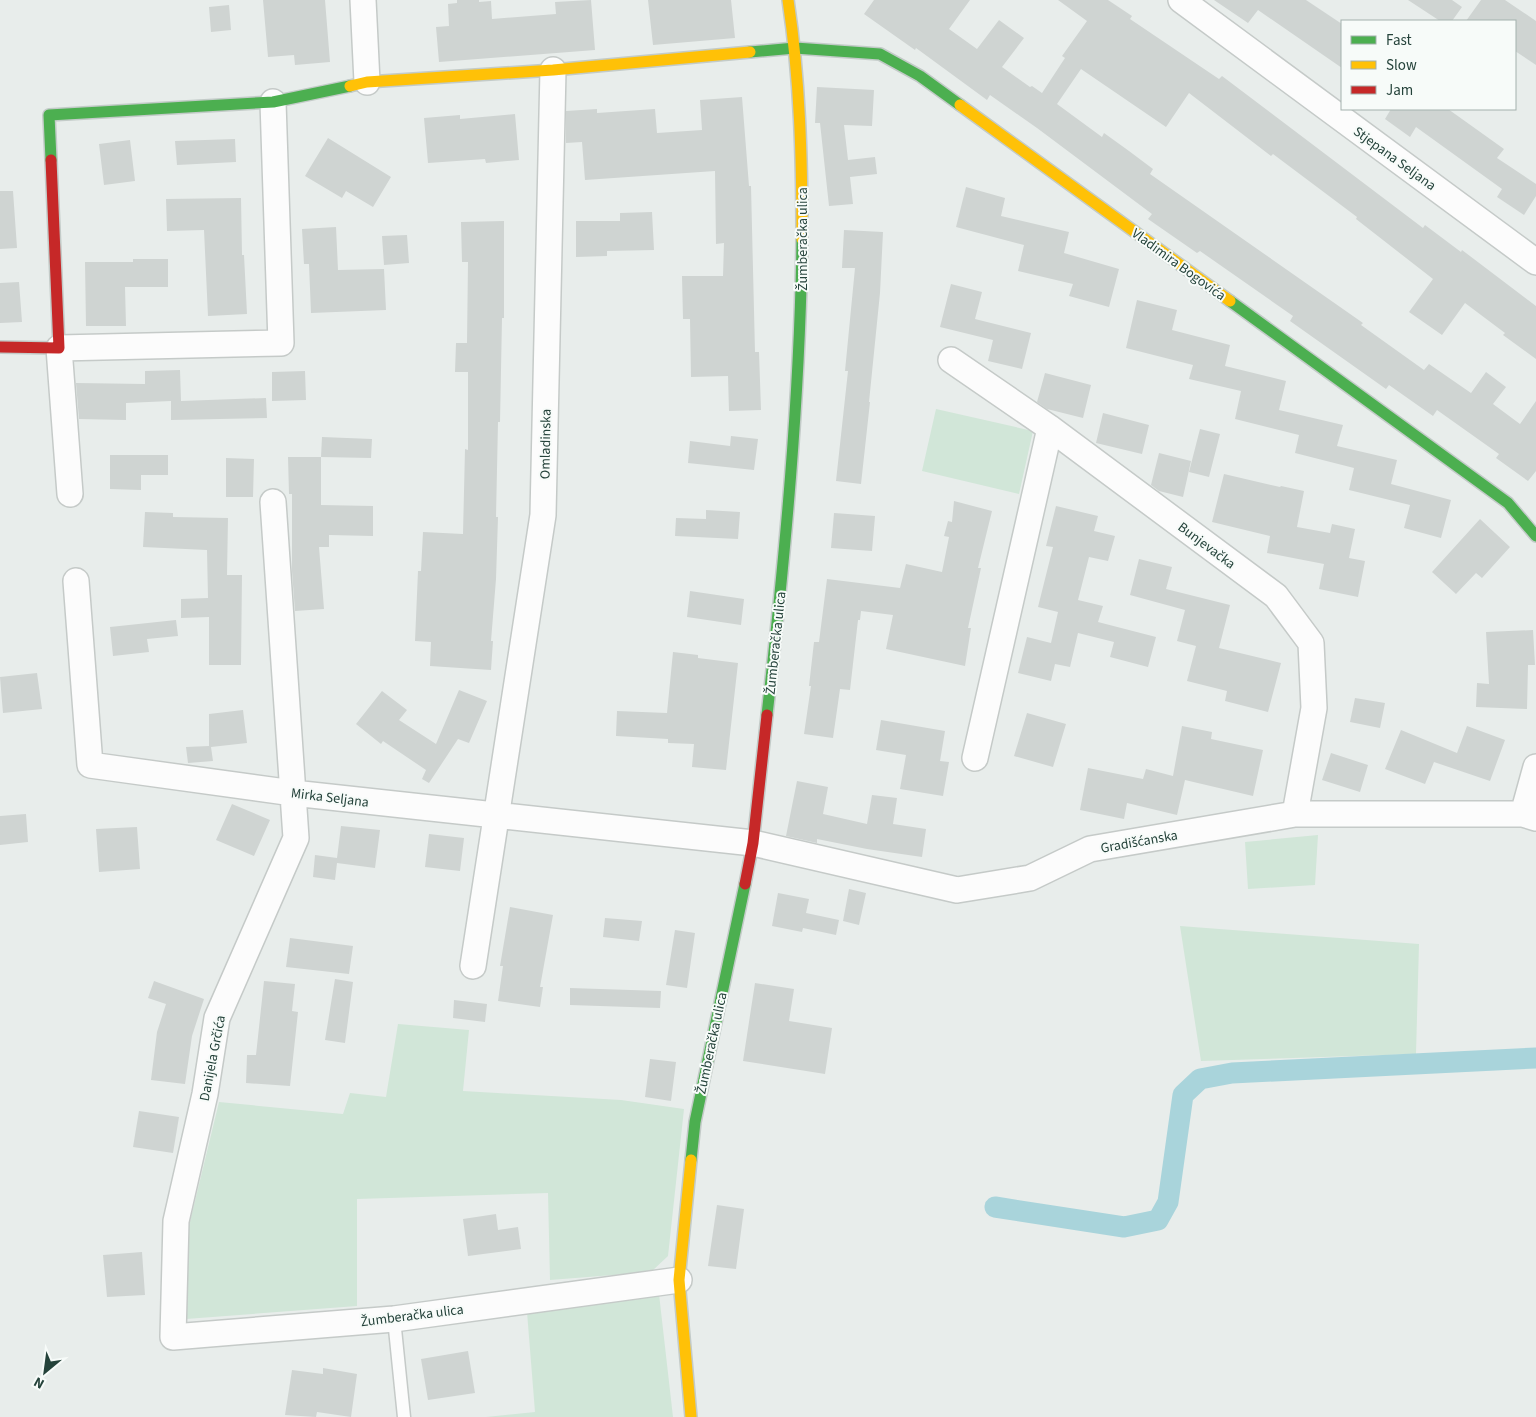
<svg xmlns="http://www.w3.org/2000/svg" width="1536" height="1417" font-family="'Source Sans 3',sans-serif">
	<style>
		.green { fill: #d1e6d8 }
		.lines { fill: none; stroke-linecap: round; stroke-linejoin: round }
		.canal { stroke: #a9d4db; stroke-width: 21 }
		.building { fill: #cfd4d2 }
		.lane-casing { stroke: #c5cac8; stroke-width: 15 }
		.street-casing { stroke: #c5cac8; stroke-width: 28 }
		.fast-casing { stroke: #c3cbc8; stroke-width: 14 }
		.slow-casing { stroke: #c3cbc8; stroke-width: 14 }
		.jam-casing { stroke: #c3cbc8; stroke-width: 14 }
		.lane { stroke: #fcfcfc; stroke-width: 12 }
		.street { stroke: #fcfcfc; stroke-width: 25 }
		.fast { stroke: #4caf50; stroke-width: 11 }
		.slow { stroke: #ffc107; stroke-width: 11 }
		.jam { stroke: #c62828; stroke-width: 11 }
		.labels { text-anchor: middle; stroke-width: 4; stroke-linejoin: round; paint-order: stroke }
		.street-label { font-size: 14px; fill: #24423a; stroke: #f7fbf9 }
	</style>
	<rect width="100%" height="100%" fill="#e8edeb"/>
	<!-- green -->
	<path class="green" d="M 936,409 L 1033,431 L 1019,494 L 922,471 Z
		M 1318,835 L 1315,885 L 1248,889 L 1245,842 Z
		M 1180,926 L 1419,944 L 1416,1054 L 1201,1061 Z
		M 398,1024 L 469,1030 L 463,1091 L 621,1100 L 684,1109 L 668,1256 L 651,1272 L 550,1280 L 548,1193 L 357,1199 L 357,1306 L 186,1319 L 187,1234 L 219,1102 L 343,1114 L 350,1093 L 386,1097 Z
		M 659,1294 L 673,1417 L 486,1417 L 535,1412 L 527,1312 Z"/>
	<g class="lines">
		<!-- canal -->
		<path class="canal" d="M 995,1207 L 1124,1227 L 1158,1220 L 1168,1202 L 1183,1095 L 1200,1079 L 1232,1073 L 1536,1058"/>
	</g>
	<!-- building -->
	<path class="building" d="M 263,0 L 325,0 L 330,62 L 295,65 L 294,55 L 268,57 Z
		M 457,0 L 479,0 L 479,2 L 491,1 L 492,19 L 556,14 L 555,2 L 591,0 L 595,50 L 439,62 L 436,27 L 449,26 L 448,4 L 457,3 Z
		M 648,0 L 731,0 L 735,38 L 653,45 Z
		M 874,0 L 970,0 L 949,29 L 977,49 L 999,20 L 1024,38 L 1002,67 L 1030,87 L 1032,86 L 1042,93 L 1065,58 L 1062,56 L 1087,21 L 1058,0 L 1108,0 L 1132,16 L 1130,19 L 1219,79 L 1222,76 L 1423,228 L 1425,225 L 1461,252 L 1462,250 L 1536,306 L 1536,359 L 1503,335 L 1505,333 L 1465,303 L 1442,335 L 1409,312 L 1433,279 L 1356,219 L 1357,217 L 1273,154 L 1271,156 L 1189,93 L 1166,127 L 1081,69 L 1057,104 L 1102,137 L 1104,133 L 1129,151 L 1153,169 L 1150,174 L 1363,323 L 1361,325 L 1424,370 L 1429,364 L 1471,393 L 1486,372 L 1506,387 L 1493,404 L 1520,424 L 1536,401 L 1536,471 L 1528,481 L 1496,458 L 1499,454 L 1437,410 L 1433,416 L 1389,385 L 1386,389 L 1290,321 L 1293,316 L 1200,251 L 1197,253 L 1148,219 L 1152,214 L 1037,128 L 990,95 L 987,100 L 916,48 L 915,50 L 864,14 Z
		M 1214,0 L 1306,0 L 1342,24 L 1342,68 L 1258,10 L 1248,23 Z
		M 1408,0 L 1452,0 L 1462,7 L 1452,21 L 1440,21 Z
		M 1481,0 L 1505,0 L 1536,21 L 1536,65 L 1515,51 L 1515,21 L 1466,21 Z
		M 229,5 L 231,30 L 211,32 L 209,7 Z
		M 817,87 L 874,90 L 872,126 L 844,125 L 848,160 L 875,157 L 877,174 L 850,177 L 853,204 L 829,206 L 820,123 L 815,123 Z
		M 742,97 L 749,186 L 751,186 L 755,352 L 759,352 L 761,410 L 729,411 L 728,376 L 691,377 L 690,319 L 683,319 L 682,276 L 723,276 L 724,243 L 716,244 L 715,171 L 585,180 L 582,142 L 566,143 L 566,111 L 597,109 L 597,113 L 655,109 L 657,133 L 702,130 L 700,100 Z
		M 1391,109 L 1448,109 L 1504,149 L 1497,158 L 1536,184 L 1536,196 L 1524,215 L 1497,197 L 1502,189 L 1416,127 L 1410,137 L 1385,119 Z
		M 515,114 L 519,160 L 486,163 L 485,159 L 428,163 L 424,118 L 460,115 L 460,119 Z
		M 328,138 L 391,177 L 373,207 L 346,191 L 342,198 L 305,176 Z
		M 235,139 L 236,162 L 177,165 L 175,141 Z
		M 130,140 L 135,181 L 104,185 L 99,144 Z
		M 966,187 L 1005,198 L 1001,216 L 1069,232 L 1064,253 L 1119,269 L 1109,307 L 1069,296 L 1073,284 L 1018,271 L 1024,245 L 956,227 Z
		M 0,191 L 13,191 L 17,248 L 0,249 Z
		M 241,198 L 242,255 L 244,255 L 247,314 L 208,316 L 204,230 L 167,231 L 166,199 Z
		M 652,212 L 654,250 L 607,251 L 607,256 L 576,257 L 576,221 L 620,221 L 620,213 Z
		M 504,221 L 504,318 L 502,318 L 500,422 L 498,422 L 496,517 L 498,517 L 496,579 L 491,641 L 493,641 L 491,670 L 430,666 L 431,642 L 415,641 L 418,571 L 421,571 L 423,532 L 463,534 L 465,449 L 468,450 L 468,372 L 455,372 L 456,343 L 467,343 L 468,262 L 462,262 L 461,222 Z
		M 336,227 L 338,270 L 384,269 L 386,310 L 311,313 L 309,264 L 304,264 L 302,229 Z
		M 844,230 L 883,232 L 880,293 L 869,402 L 870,402 L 861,484 L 836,481 L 848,371 L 845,371 L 855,268 L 842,268 Z
		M 407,235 L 409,263 L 384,265 L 382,236 Z
		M 133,259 L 168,259 L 168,287 L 125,287 L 126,326 L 86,326 L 85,262 L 133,262 Z
		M 19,282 L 22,322 L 0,323 L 0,283 Z
		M 951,284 L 982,292 L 975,319 L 1031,333 L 1022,369 L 988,361 L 993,340 L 940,327 Z
		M 1137,300 L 1177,310 L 1172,330 L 1230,345 L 1225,366 L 1286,381 L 1279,410 L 1343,425 L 1337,446 L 1397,460 L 1391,484 L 1451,500 L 1441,538 L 1404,528 L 1410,505 L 1349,490 L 1354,468 L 1295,453 L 1299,435 L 1235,419 L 1241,391 L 1189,379 L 1193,365 L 1126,348 Z
		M 180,370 L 181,401 L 266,398 L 267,418 L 171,420 L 171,401 L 126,403 L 126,420 L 79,419 L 76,383 L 145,384 L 145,371 Z
		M 305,371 L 306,400 L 272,401 L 272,372 Z
		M 1045,373 L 1091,385 L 1083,418 L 1047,409 L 1037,402 Z
		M 1103,413 L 1149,425 L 1142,454 L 1096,443 Z
		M 1200,429 L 1220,434 L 1209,477 L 1189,472 Z
		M 731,436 L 758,439 L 754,470 L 688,463 L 690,441 L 730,446 Z
		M 322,437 L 372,439 L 371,458 L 321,457 Z
		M 1159,453 L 1191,461 L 1183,497 L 1159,491 L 1151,485 Z
		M 110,455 L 168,455 L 168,475 L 141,475 L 141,490 L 110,489 Z
		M 288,457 L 321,457 L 321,505 L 373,506 L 373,536 L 329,535 L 329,547 L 319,547 L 324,609 L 295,611 L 292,571 L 292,494 L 289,494 Z
		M 226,458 L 254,459 L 253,497 L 226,497 Z
		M 1224,474 L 1280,487 L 1281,486 L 1304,491 L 1297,527 L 1330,533 L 1332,524 L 1355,529 L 1349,558 L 1365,561 L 1358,597 L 1319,589 L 1324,564 L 1267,553 L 1270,536 L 1212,522 Z
		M 954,501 L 992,511 L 978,568 L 981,568 L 968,628 L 971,628 L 965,666 L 886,649 L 893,615 L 861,611 L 860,620 L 858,620 L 850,690 L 840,689 L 833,738 L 804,734 L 811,686 L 809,686 L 814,642 L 819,642 L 827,579 L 900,588 L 906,564 L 942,572 L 949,537 L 944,536 L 948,521 L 952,522 Z
		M 1056,506 L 1098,516 L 1094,531 L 1115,536 L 1108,561 L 1089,557 L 1078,600 L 1103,606 L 1098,622 L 1156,637 L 1148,667 L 1110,657 L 1114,642 L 1078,633 L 1070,667 L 1055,664 L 1051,681 L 1018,673 L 1027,637 L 1051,643 L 1058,612 L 1038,607 L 1053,547 L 1046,546 Z
		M 706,510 L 740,512 L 738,539 L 675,536 L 676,518 L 706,519 Z
		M 145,512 L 173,513 L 173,517 L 228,518 L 227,575 L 242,575 L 241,665 L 209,665 L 209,617 L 181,618 L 181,599 L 208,598 L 207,550 L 143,547 Z
		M 834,513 L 875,516 L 872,551 L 831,548 Z
		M 1480,519 L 1510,547 L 1482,578 L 1476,573 L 1456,594 L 1432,572 Z
		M 1139,559 L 1172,567 L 1166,589 L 1230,605 L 1219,648 L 1281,663 L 1268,712 L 1225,701 L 1227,691 L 1187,681 L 1196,646 L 1177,641 L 1185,610 L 1130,595 Z
		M 690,591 L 744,599 L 741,625 L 687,617 Z
		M 176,620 L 178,636 L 147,639 L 149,652 L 113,656 L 110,627 Z
		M 1533,630 L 1535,665 L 1528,665 L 1527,709 L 1476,707 L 1477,683 L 1489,684 L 1486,632 Z
		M 673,652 L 698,655 L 698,658 L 738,663 L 726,770 L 692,767 L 694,744 L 668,743 L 668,739 L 616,736 L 617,711 L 667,713 Z
		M 37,673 L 42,709 L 3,713 L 0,677 Z
		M 459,690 L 487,701 L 469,743 L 458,739 L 429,783 L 422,779 L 426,770 L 383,741 L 381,744 L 356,724 L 382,691 L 407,710 L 399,720 L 436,744 Z
		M 1355,698 L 1385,703 L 1380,728 L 1350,722 Z
		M 243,710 L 247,743 L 211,747 L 213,761 L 188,763 L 186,747 L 209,746 L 209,714 Z
		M 1027,713 L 1066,724 L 1053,767 L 1014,756 Z
		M 881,720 L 945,731 L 940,761 L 949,762 L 943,796 L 900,789 L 906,755 L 876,750 Z
		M 1182,726 L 1212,732 L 1211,739 L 1263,750 L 1253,796 L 1185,780 L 1177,815 L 1127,803 L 1124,819 L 1080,810 L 1088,768 L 1143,779 L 1146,769 L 1173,776 Z
		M 1467,726 L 1505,740 L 1490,781 L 1434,762 L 1425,784 L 1385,769 L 1401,730 L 1457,753 Z
		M 1331,753 L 1368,765 L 1360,792 L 1322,780 Z
		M 797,781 L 828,787 L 823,814 L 867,824 L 872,795 L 897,798 L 893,824 L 926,829 L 922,857 L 867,849 L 817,839 L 817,843 L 786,836 Z
		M 232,804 L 270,820 L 254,856 L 216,840 Z
		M 26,814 L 28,842 L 0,845 L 0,816 Z
		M 341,826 L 380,830 L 375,868 L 337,863 L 335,880 L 313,877 L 315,855 L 337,858 Z
		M 137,827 L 140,869 L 99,872 L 96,829 Z
		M 429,834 L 464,838 L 460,871 L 425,867 Z
		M 849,889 L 866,893 L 859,925 L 843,921 Z
		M 778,893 L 809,899 L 806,913 L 839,920 L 836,935 L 803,928 L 802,932 L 772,926 Z
		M 510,907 L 553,915 L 540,987 L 543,987 L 540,1007 L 498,1001 L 503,966 L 500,966 Z
		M 605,918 L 642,921 L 639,941 L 603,937 Z
		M 675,930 L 695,933 L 687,988 L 666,985 Z
		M 290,938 L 353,946 L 349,974 L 286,967 Z
		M 335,979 L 353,982 L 345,1043 L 325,1040 Z
		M 154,981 L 204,999 L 192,1036 L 185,1084 L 151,1080 L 157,1032 L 166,1004 L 148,998 Z
		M 264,981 L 295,984 L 292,1011 L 298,1012 L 290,1086 L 246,1083 L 247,1055 L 256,1055 Z
		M 755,983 L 794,989 L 789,1021 L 832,1028 L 825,1074 L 743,1061 Z
		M 570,988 L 661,991 L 660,1008 L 570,1005 Z
		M 454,1000 L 487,1004 L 485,1022 L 453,1018 Z
		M 650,1059 L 676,1062 L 671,1101 L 645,1097 Z
		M 139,1111 L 179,1117 L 173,1153 L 133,1147 Z
		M 717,1205 L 744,1209 L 736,1269 L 708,1266 Z
		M 496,1214 L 498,1230 L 518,1227 L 521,1249 L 468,1256 L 463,1219 Z
		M 142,1252 L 145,1295 L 107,1297 L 103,1255 Z
		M 468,1351 L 475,1393 L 428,1400 L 421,1359 Z
		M 323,1368 L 357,1374 L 351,1417 L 317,1412 L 316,1417 L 285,1415 L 292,1370 L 323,1374 Z"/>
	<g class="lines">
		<defs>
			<path id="lane" d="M 394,1319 L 404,1417"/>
			<path id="street" d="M 363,0 L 367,82
				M 1181,0 L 1536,262
				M 951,360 L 1050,428 L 1276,596 L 1311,643 L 1314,708 L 1295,814
				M 70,494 L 59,348 L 281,343 L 273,102
				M 273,502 L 296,838 L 217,1018 L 205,1094 L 176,1221 L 173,1337 L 394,1319 L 679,1280
				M 76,581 L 90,765 L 293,793 L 753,843 L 957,890 L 1030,878 L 1090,849 L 1295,814 L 1523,814 L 1536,818
				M 975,758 L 1050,428
				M 1523,814 L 1536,767
				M 473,966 L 543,515 L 553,70"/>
			<path id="fast" d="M 750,52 L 795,48 L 880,54 L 920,76 L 960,105
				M 51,160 L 49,115 L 273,102 L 350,86
				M 1230,301 L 1508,503 L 1536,536
				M 767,715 C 785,556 800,398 802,239
				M 691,1160 L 695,1122 L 745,884"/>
			<path id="slow" d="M 788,0 C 800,79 802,159 802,239
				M 350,86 L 367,82 L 553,70 L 750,52
				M 960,105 L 1230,301
				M 691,1417 L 679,1280 L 691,1160"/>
			<path id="jam" d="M 0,347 L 59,348 L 51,160
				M 745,884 L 753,843 L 767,715"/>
		</defs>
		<!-- lane casing -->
		<use href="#lane" class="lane-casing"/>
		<!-- street casing -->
		<use href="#street" class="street-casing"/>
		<!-- fast casing -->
		<use href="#fast" class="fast-casing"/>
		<!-- slow casing -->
		<use href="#slow" class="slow-casing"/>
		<!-- jam casing -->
		<use href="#jam" class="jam-casing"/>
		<!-- lane -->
		<use href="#lane" class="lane"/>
		<!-- street -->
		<use href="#street" class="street"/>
		<!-- fast -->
		<use href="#fast" class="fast"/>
		<!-- slow -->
		<use href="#slow" class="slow"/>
		<!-- jam -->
		<use href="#jam" class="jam"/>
	</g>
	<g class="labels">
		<!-- street labels -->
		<g class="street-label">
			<text transform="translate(1395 158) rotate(36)" y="5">Stjepana Seljana</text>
			<text transform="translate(802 239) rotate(-90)" y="5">Žumberačka ulica</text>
			<text transform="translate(1179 264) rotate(36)" y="5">Vladimira Bogovića</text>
			<text transform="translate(545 444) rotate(-89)" y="5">Omladinska</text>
			<text transform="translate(1207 545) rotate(37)" y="5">Bunjevačka</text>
			<text transform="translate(775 643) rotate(-84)" y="5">Žumberačka ulica</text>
			<text transform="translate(330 797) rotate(7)" y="5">Mirka Seljana</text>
			<text transform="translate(1139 841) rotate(-10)" y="5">Gradišćanska</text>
			<text transform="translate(711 1043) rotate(-78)" y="5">Žumberačka ulica</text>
			<text transform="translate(212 1058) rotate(-79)" y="5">Danijela Grčića</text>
			<text transform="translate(412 1315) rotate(-7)" y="5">Žumberačka ulica</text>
		</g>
	</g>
	<!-- legend -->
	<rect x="1341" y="20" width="175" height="90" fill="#f7fbf9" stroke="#a3b1ad"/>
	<rect x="1351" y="36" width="25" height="8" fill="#4caf50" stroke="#a3b1ad"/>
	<text x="1386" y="45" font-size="15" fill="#24423a">Fast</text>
	<rect x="1351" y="61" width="25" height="8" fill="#ffc107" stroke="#a3b1ad"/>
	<text x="1386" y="70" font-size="15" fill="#24423a">Slow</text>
	<rect x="1351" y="86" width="25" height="8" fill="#c62828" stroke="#a3b1ad"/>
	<text x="1386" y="95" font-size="15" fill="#24423a">Jam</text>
	<!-- north arrow -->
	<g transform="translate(45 1372) rotate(209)" stroke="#f7fbf9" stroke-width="4" paint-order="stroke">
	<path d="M0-4L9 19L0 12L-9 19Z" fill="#24423a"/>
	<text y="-8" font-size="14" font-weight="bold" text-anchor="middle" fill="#24423a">N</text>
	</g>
</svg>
